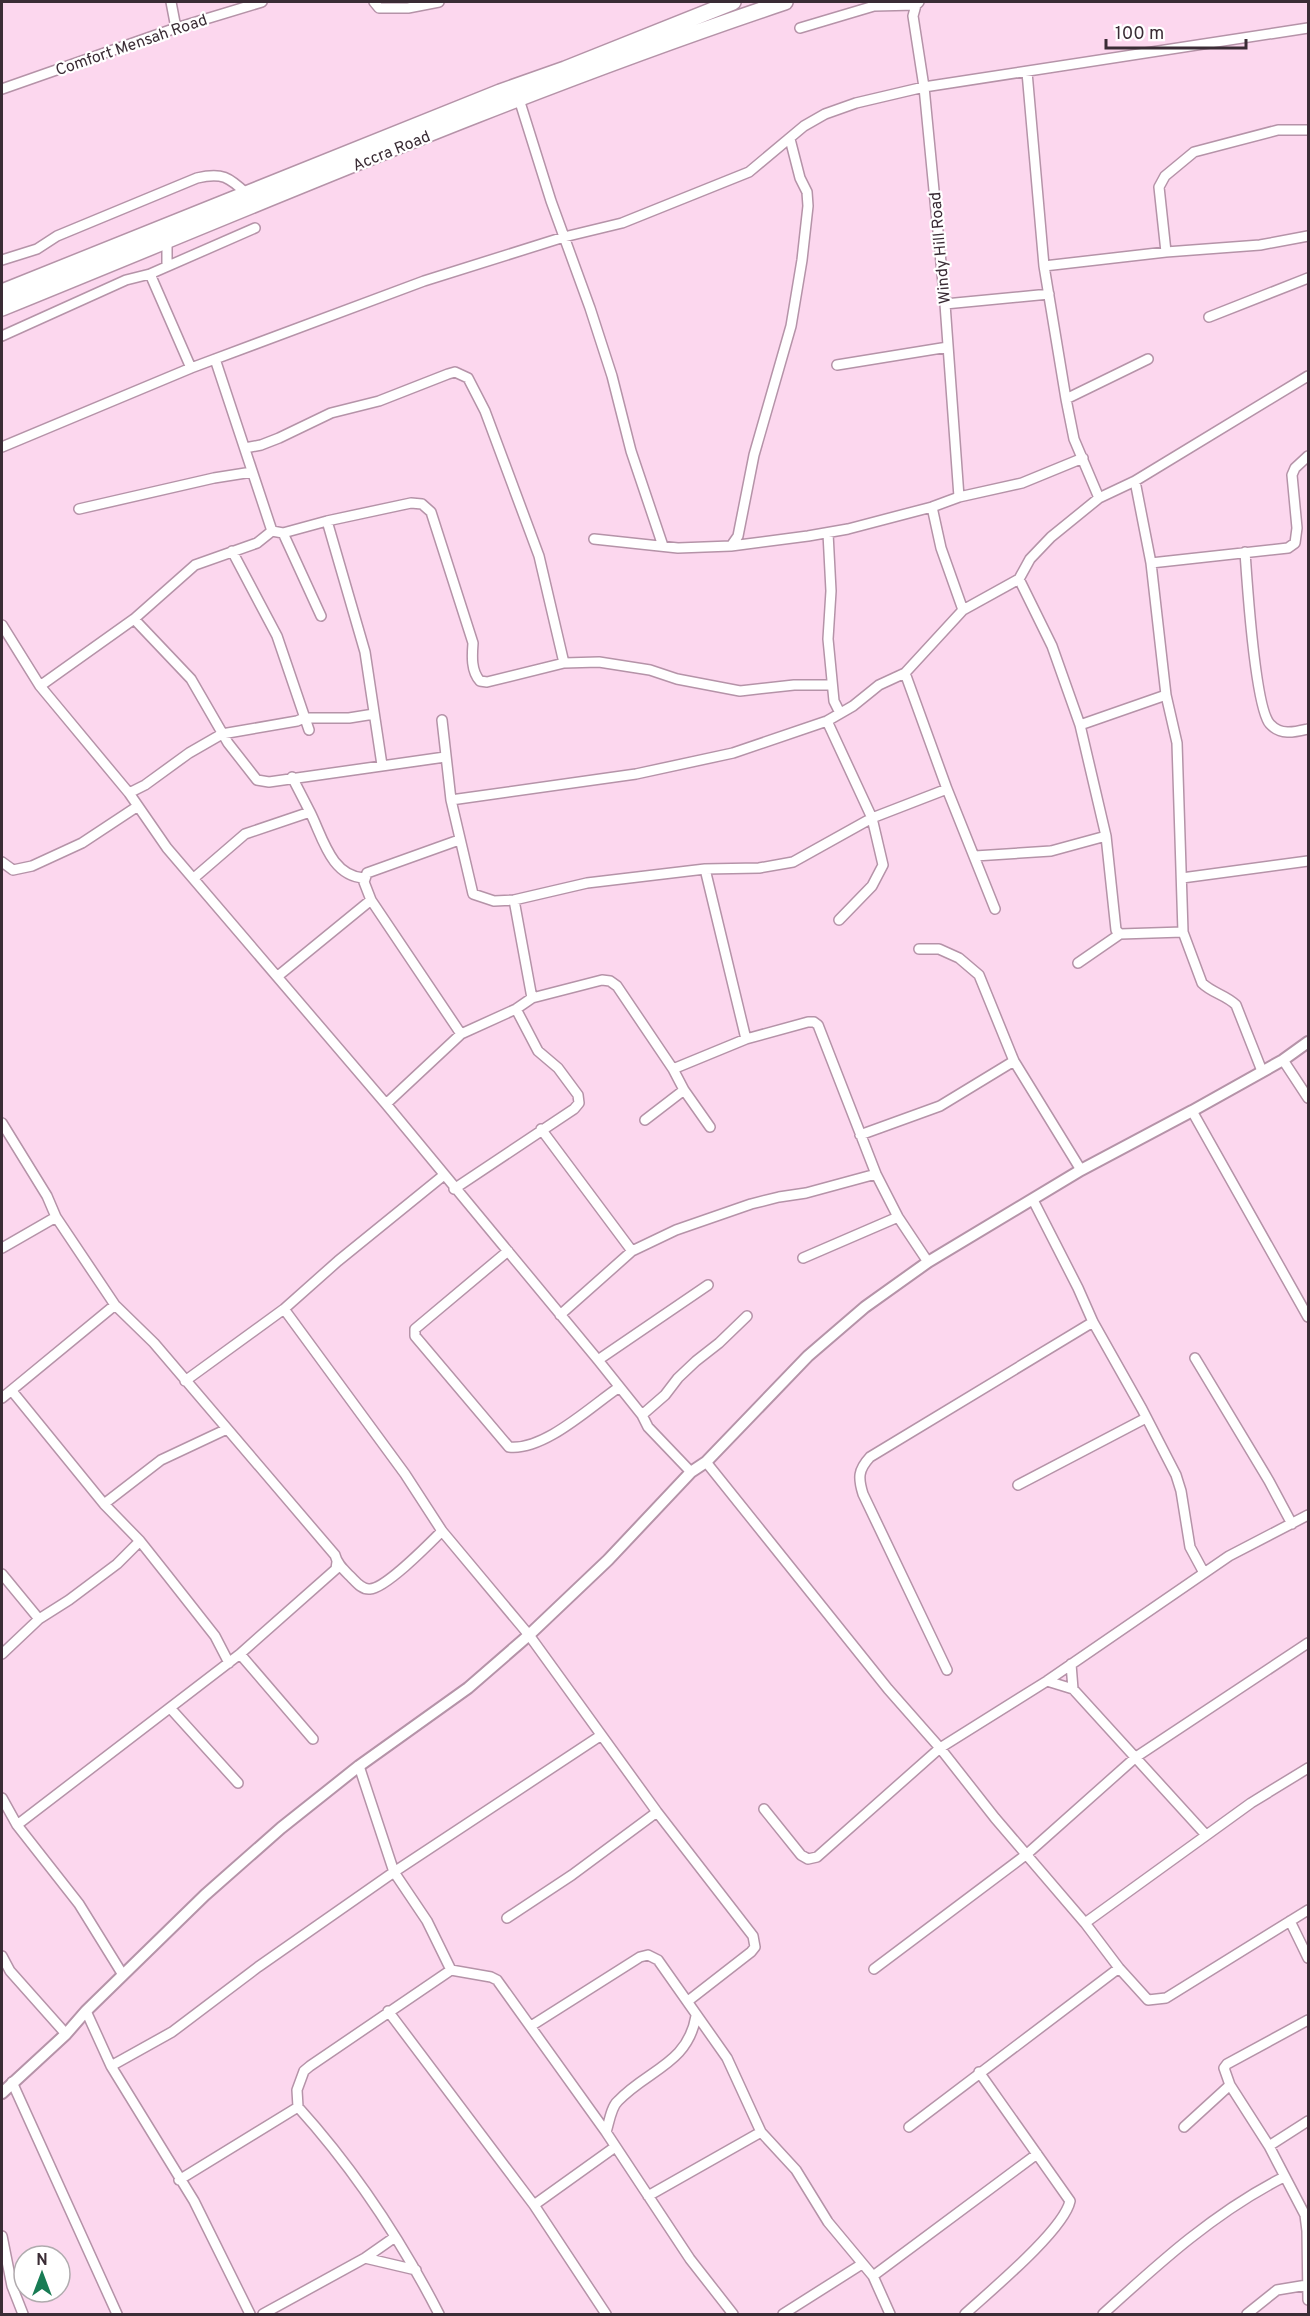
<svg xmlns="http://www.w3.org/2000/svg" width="1310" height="2316" font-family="Overpass,sans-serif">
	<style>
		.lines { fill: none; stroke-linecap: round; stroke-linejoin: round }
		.minor-casing { stroke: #b593a8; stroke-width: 12 }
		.tertiary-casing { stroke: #b593a8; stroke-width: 14 }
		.trunk-casing { stroke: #b593a8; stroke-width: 18 }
		.minor { stroke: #fff; stroke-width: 9 }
		.tertiary { stroke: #fff; stroke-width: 10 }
		.trunk { stroke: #fff; stroke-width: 15 }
		.labels { text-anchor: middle; stroke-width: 4.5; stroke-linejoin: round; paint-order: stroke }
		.street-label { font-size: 16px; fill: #3a2c35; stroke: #fff }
	</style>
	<rect width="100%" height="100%" fill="#fcd7ee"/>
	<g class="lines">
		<defs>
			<path id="minor" d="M 171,2 L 176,28
				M 374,2 L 379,8 L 408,8 L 439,2
				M 919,2 L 916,5 L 913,16 L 924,87 L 945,304 L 959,497
				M 800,28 L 874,6 L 916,5
				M 1027,72 L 1044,266 L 1066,399 L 1074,439 L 1099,498
				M 2,89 L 176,28 L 262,2
				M 519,99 L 551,201 L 590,308 L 612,376 L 631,451 L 663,546
				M 167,241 L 167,266
				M 1166,252 L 1159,187 L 1165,176 L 1194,152 L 1278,130 L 1308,130
				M 2,260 L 37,249 L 57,236 L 197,178 C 222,172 229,177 247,194
				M 1044,266 L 1166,252 L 1260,245 L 1308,236
				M 150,274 L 191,368
				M 945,304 L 1049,294
				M 1209,317 L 1308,278
				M 2,336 L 126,280 L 150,274 L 255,228
				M 215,359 L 272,531
				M 837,365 L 948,347
				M 1066,399 L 1148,359
				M 2,447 L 191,368 L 424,281 L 564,237 L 622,223 L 749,172 L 804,126 L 825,114 L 856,103 L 924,87 L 1308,28
				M 245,448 L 261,445 L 279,438 L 331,413 L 379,401 L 448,374 L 455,372 L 468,378 L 485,411 L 539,556 L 564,663
				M 1135,481 L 1151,563 L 1166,695 L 1177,743 L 1183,932 L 1202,983 C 1212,993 1226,995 1236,1005 L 1262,1071
				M 932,507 L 941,548 L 963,610
				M 79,509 L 214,478 L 252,472
				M 327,521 L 365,652 L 382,765
				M 283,533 L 321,616
				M 828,533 L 831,591 L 828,639 L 834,701 L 840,713
				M 594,539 L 678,548 L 731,546 L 808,536 L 848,529 L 932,507 L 959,497 L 1022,483 L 1083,458
				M 731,546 L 738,536 L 754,455 L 791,326 L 802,260 L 808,206 L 807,192 L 800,178 L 790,139
				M 232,551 L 277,636 L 309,730
				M 1245,552 C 1247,581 1255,708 1270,724 C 1281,736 1295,732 1308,729
				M 1151,563 L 1288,548 L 1295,543 L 1297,528 L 1292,475 L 1295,468 L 1308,456
				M 1019,579 L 1052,646 L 1080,725 L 1106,836 L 1116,930 L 1120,934 L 1183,932
				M 134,619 L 191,679 L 228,743 L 257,780 L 269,782 L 445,757
				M 2,625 L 40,686 L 129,793 L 167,848 L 386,1104 L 598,1360 L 642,1415 L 648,1427 L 691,1472
				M 905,673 L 947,789 L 995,909
				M 40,686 L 134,619 L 195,565 L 257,543 L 272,531 L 283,533 L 327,521 L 411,503 L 422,504 L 431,512 L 473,643 C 472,656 471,671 480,681 L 487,682 L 564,663 L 599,662 L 650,670 L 677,679 L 740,691 L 794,685 L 832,685
				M 442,720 L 451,800 L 473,894 L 494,901 L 514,900 L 587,883 L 705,869 L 759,868 L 793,862 L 872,818 L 947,789
				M 827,721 L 872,818 L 883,865 L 872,886 L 839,920
				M 1080,725 L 1166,695
				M 129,793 L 145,785 L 189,753 L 222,734 L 297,721 L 304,718 L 349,718 L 374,714
				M 451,800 L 636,774 L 733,753 L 827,721 L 853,706 L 879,685 L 905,673 L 963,610 L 1019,579 L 1030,559 L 1051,537 L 1099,498 L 1135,481 L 1308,376
				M 310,812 C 323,838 331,876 364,878
				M 459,840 L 367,873 L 364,882 L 371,900 L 461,1034
				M 975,856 L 1051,851 L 1106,836
				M 2,862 L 13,870 L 32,866 L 82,843 L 138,806
				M 705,869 L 746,1039
				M 194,878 L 245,834 L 310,812 L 292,777
				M 1182,878 L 1308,861
				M 514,900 L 532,998
				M 919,949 L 939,949 L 959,958 L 979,975 L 1014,1061 L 1081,1170
				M 1078,963 L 1120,934
				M 278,976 L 371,900
				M 1283,1060 L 1308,1098
				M 673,1069 L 746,1039 L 808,1022 L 814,1022 L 818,1025 L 876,1174 L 898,1217 L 928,1262
				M 386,1104 L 461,1034 L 516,1009 L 532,998 L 602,980 L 610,981 L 617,986 L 673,1069 L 684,1090 L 710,1127
				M 1192,1111 L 1308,1317
				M 645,1120 L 684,1090
				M 2,1123 L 47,1196 L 56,1217 L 115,1305
				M 541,1129 L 632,1251
				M 860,1135 L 940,1106 L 1014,1061
				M 454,1189 L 574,1109 L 579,1103 L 578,1095 L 558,1068 L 538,1051 L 516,1009
				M 1033,1200 L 1078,1288 L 1093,1322 L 1142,1409 L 1176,1475 L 1181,1491 L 1190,1547 L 1204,1573
				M 2,1248 L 56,1217
				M 508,1251 L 415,1329 L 415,1336 L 509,1447 C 544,1451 590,1407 618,1388
				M 803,1258 L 898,1217
				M 284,1309 L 405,1474 L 442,1531 L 529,1635 L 657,1812 L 753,1936 L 755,1947 L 751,1952 L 688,2001
				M 560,1315 L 632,1251 L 676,1230 L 751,1204 L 779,1197 L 806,1193 L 876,1174
				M 1195,1358 L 1269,1481 L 1292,1524
				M 598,1360 L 708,1285
				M 185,1381 L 284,1309 L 338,1261 L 444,1175
				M 12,1391 L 104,1504 L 140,1541 L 167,1575 L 215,1636 L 229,1663
				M 2,1398 L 115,1305 L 154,1343 L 335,1555 C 337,1564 344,1570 351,1577 C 356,1582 362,1590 370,1589 C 386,1588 429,1544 442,1531
				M 642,1415 L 665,1395 L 678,1378 L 696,1361 L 719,1343 L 747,1316
				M 706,1462 L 888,1689 L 940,1748 L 995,1818 L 1085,1923 L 1119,1968 L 1148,2000 L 1166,1998 L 1308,1910
				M 1018,1485 L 1146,1418
				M 104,1504 L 161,1460 L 227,1429
				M 2,1574 L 39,1619
				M 2,1654 L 39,1619 L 69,1600 L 117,1564 L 140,1541
				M 240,1654 L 313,1739
				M 1071,1664 L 1073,1689 L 1206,1835
				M 947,1670 L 863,1494 C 858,1478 858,1470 870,1457 L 1093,1322
				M 1047,1681 L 1073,1689
				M 171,1709 L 238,1783
				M 359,1766 L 394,1872 L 427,1921 L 451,1970
				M 2,1798 L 17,1825 L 79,1904 L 123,1975
				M 764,1809 L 801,1855 L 808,1859 L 817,1857 L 940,1748 L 1047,1681 L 1229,1556 L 1308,1515
				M 17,1825 L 240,1654 L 336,1569 L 337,1562
				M 507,1918 L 572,1875 L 657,1812
				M 1290,1921 L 1308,1958
				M 1085,1923 L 1251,1803 L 1308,1768
				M 2,1956 L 10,1971 L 66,2034
				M 874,1969 L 1027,1854 L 1136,1757 L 1308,1643
				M 86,2011 L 111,2066 L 194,2201 L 250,2314
				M 388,2011 L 534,2205 L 606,2314
				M 1308,2020 L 1227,2064 L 1224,2068 L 1230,2085 L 1269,2146 L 1305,2215 L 1307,2231 L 1308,2300
				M 531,2026 L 640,1957 L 648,1955 L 658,1960 L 727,2058 L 761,2132 L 796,2170 L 828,2222 L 873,2276 L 890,2314
				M 111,2066 L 172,2032 L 258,1967 L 394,1872 L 600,1736
				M 12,2082 L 117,2314
				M 298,2107 L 297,2090 L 304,2071 L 310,2066 L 451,1970 L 491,1977 L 497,1980 L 606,2132 L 690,2259 L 733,2314
				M 909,2127 L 1119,1968
				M 1184,2127 L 1230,2085
				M 606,2132 C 609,2123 611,2107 618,2101 C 647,2070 688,2064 696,2016
				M 1269,2146 L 1308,2121
				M 179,2180 L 298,2107 C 354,2169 401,2240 439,2314
				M 648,2196 L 761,2132
				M 534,2205 L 615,2147
				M 2,2236 L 12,2286 L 23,2314
				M 365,2258 L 416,2270
				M 873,2276 L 1037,2154
				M 263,2314 L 365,2258 L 395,2237
				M 783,2314 L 862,2264
				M 965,2314 C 989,2292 1064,2230 1070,2201 L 979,2072
				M 1103,2314 C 1159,2263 1216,2211 1284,2177
				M 1247,2314 L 1277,2290 L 1307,2285"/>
			<path id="tertiary" d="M 2,2093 L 66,2034 L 86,2011 L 205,1895 L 281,1828 L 359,1766 L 468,1688 L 529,1635 L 608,1560 L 691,1472 L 706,1462 L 808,1356 L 865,1307 L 928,1262 L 1081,1170 L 1192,1111 L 1283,1060 L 1308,1042"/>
			<path id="trunk" d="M 2,292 L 500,92 L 565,69 L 733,2
				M 2,308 C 261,203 519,91 785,2"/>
		</defs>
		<!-- minor casing -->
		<use href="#minor" class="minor-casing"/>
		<!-- tertiary casing -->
		<use href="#tertiary" class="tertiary-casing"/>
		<!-- trunk casing -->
		<use href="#trunk" class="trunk-casing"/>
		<!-- minor -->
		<use href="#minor" class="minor"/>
		<!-- tertiary -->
		<use href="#tertiary" class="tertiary"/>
		<!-- trunk -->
		<use href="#trunk" class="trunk"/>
	</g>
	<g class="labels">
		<!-- street labels -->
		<g class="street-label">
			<text transform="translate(131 44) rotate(-19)" y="6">Comfort Mensah Road</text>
			<text transform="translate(391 150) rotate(-22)" y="6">Accra Road</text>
			<text transform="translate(939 248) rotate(-95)" y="6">Windy Hill Road</text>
		</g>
	</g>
	<!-- border -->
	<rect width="1310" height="2316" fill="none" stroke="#3a2c35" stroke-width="6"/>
	<!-- north arrow -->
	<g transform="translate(42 2274)"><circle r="28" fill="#ffffff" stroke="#b0abae" stroke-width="1.5"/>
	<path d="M0-4.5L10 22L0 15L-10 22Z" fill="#187c54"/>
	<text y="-9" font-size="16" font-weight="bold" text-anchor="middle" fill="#3a2c35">N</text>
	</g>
	<!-- scale -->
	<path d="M1106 39v9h140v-9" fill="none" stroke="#3a2c35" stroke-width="3"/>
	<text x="1115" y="39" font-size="18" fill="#3a2c35" stroke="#ffffff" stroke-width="4.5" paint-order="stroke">100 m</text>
</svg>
